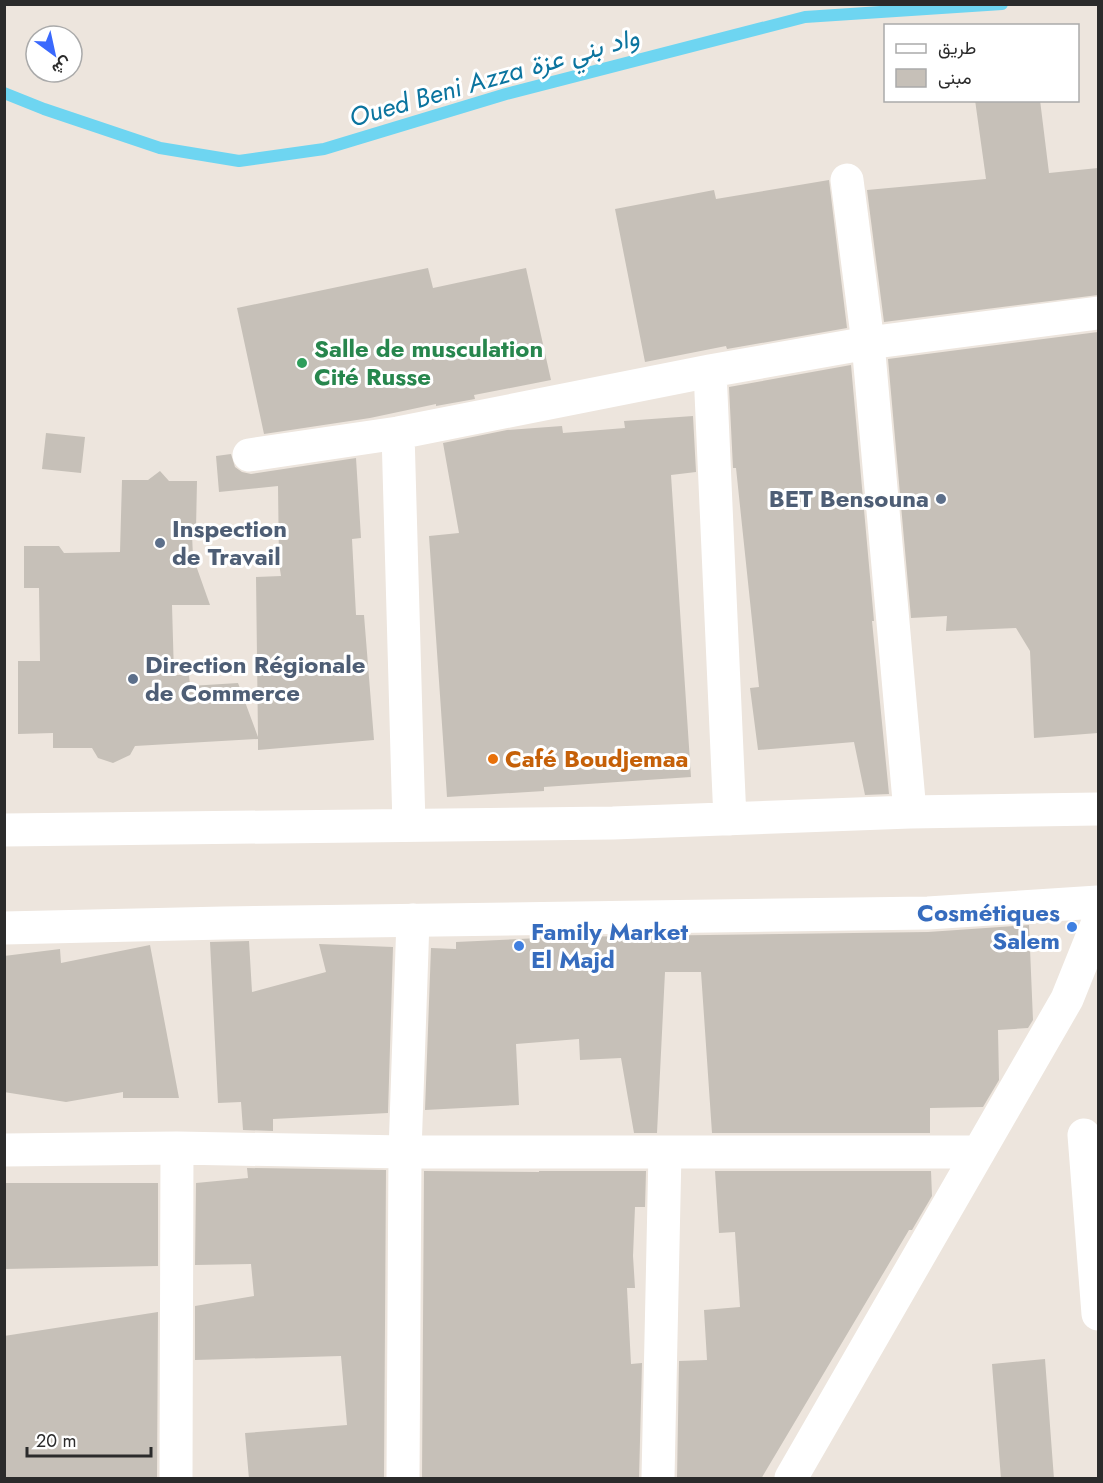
<svg xmlns="http://www.w3.org/2000/svg" width="1103" height="1483" font-family="Jost,Vazirmatn,sans-serif">
	<style>
		.lines { fill: none; stroke-linecap: round; stroke-linejoin: round }
		.stream { stroke: #6ed5f1; stroke-width: 12 }
		.building { fill: #c6c0b8 }
		.minor { stroke: #fff; stroke-width: 33 }
		.tertiary { stroke: #fff; stroke-width: 33 }
		.leisure-dot { fill: #2e9e5b; stroke: #fff; stroke-width: 2 }
		.service-dot { fill: #5c6f8a; stroke: #fff; stroke-width: 2 }
		.food-dot { fill: #e8710a; stroke: #fff; stroke-width: 2 }
		.shop-dot { fill: #3f7fe0; stroke: #fff; stroke-width: 2 }
		.labels { text-anchor: middle; stroke-width: 6; stroke-linejoin: round; paint-order: stroke }
		.leisure-label { font-size: 24px; font-weight: bold; fill: #27864d; stroke: #fff; text-anchor: start }
		.service-label { font-size: 24px; font-weight: bold; fill: #4e5e75; stroke: #fff; text-anchor: start }
		.food-label { font-size: 24px; font-weight: bold; fill: #c56008; stroke: #fff; text-anchor: start }
		.shop-label { font-size: 24px; font-weight: bold; fill: #366cbe; stroke: #fff; text-anchor: end }
		.water-label { font-size: 26px; font-style: italic; fill: #0b749f; stroke: #fff }
	</style>
	<rect width="100%" height="100%" fill="#ede5dd"/>
	<g class="lines">
		<!-- stream -->
		<path class="stream" d="M 4,93 L 44,109 L 160,148 L 239,161 L 324,149 L 506,94 L 805,17 L 1002,4"/>
	</g>
	<!-- building -->
	<path class="building" d="M 975,100 L 1040,100 L 1049,173 L 1098,168 L 1098,295 L 884,322 L 867,190 L 986,179 Z
		M 829,180 L 847,328 L 727,349 L 726,346 L 645,362 L 615,209 L 714,190 L 716,199 Z
		M 428,268 L 433,288 L 526,268 L 551,380 L 474,395 L 475,399 L 436,406 L 436,404 L 370,418 L 264,434 L 237,308 Z
		M 1098,332 L 1098,733 L 1034,738 L 1030,651 L 1016,628 L 946,631 L 947,616 L 911,618 L 888,359 Z
		M 851,365 L 874,621 L 872,621 L 889,794 L 865,795 L 854,742 L 758,750 L 750,688 L 759,687 L 736,468 L 733,468 L 729,387 Z
		M 693,416 L 696,472 L 671,475 L 691,777 L 544,787 L 544,791 L 447,797 L 429,536 L 459,533 L 443,443 L 507,430 L 562,426 L 563,433 L 625,428 L 624,421 Z
		M 46,433 L 85,437 L 81,473 L 42,469 Z
		M 231,454 L 235,467 L 242,472 L 251,474 L 356,458 L 361,538 L 352,539 L 356,615 L 364,615 L 374,740 L 258,750 L 258,739 L 135,746 L 130,755 L 113,763 L 98,758 L 92,748 L 53,748 L 53,733 L 18,734 L 18,661 L 40,661 L 39,588 L 24,588 L 24,546 L 59,546 L 64,553 L 120,552 L 122,480 L 148,480 L 160,471 L 169,481 L 197,481 L 196,529 L 192,534 L 193,557 L 210,605 L 172,605 L 174,675 L 189,675 L 190,686 L 238,683 L 258,737 L 256,577 L 281,576 L 279,563 L 278,486 L 219,492 L 216,456 Z
		M 1029,925 L 1033,1020 L 1028,1028 L 998,1030 L 999,1080 L 983,1107 L 930,1108 L 930,1133 L 712,1133 L 701,972 L 665,972 L 657,1133 L 634,1133 L 621,1058 L 580,1060 L 579,1039 L 516,1044 L 519,1105 L 425,1110 L 431,948 L 456,949 L 456,942 L 561,937 L 928,932 Z
		M 249,941 L 252,992 L 326,972 L 319,944 L 393,947 L 388,1113 L 273,1119 L 273,1131 L 243,1130 L 241,1102 L 218,1103 L 210,942 Z
		M 150,945 L 179,1098 L 123,1098 L 123,1092 L 66,1102 L 4,1092 L 4,956 L 60,949 L 61,963 Z
		M 247,1168 L 386,1170 L 384,1479 L 249,1479 L 245,1433 L 347,1425 L 341,1356 L 195,1360 L 195,1306 L 254,1296 L 251,1264 L 195,1265 L 196,1183 L 248,1178 Z
		M 424,1171 L 539,1172 L 539,1171 L 646,1171 L 645,1207 L 635,1207 L 633,1256 L 635,1288 L 627,1288 L 631,1364 L 642,1363 L 639,1479 L 422,1479 Z
		M 715,1171 L 931,1171 L 932,1196 L 912,1230 L 909,1230 L 761,1479 L 677,1479 L 679,1361 L 707,1360 L 704,1310 L 740,1307 L 735,1232 L 719,1233 Z
		M 4,1183 L 158,1183 L 158,1266 L 4,1269 Z
		M 158,1312 L 157,1479 L 4,1479 L 4,1336 Z
		M 1045,1359 L 1054,1479 L 1001,1479 L 992,1364 Z"/>
	<g class="lines">
		<!-- minor -->
		<path class="minor" d="M 847,180 L 868,343 L 910,812
			M 710,371 L 730,819
			M 398,433 L 409,825
			M 249,455 L 398,433 L 710,371 L 868,343 L 1098,313
			M 4,830 L 613,823 L 910,812 L 1098,809
			M 1084,1135 L 1098,1314
			M 4,1150 L 177,1148 L 405,1152 L 979,1152
			M 176,1478 L 177,1148
			M 403,1478 L 405,1152 L 413,920
			M 658,1478 L 665,1152
			M 791,1478 L 1067,999 L 1098,922"/>
		<!-- tertiary -->
		<path class="tertiary" d="M 4,928 L 224,923 L 928,913 L 1098,902"/>
	</g>
	<!-- markers -->
	<circle class="leisure-dot" cx="302" cy="363" r="6"/>
	<g class="service-dot">
		<circle cx="941" cy="499" r="6"/>
		<circle cx="160" cy="543" r="6"/>
		<circle cx="133" cy="679" r="6"/>
	</g>
	<circle class="food-dot" cx="493" cy="759" r="6"/>
	<g class="shop-dot">
		<circle cx="1072" cy="927" r="6"/>
		<circle cx="519" cy="946" r="6"/>
	</g>
	<g class="labels">
		<!-- leisure labels -->
		<g class="leisure-label">
			<text x="314" y="357">Salle de musculation<tspan x="314" dy="28">Cité Russe</tspan></text>
		</g>
		<!-- service labels -->
		<g class="service-label">
			<text x="929" y="507" text-anchor="end">BET Bensouna</text>
			<text x="172" y="537">Inspection<tspan x="172" dy="28">de Travail</tspan></text>
			<text x="145" y="673">Direction Régionale<tspan x="145" dy="28">de Commerce</tspan></text>
		</g>
		<!-- food labels -->
		<g class="food-label">
			<text x="505" y="767">Café Boudjemaa</text>
		</g>
		<!-- shop labels -->
		<g class="shop-label">
			<text x="1060" y="921">Cosmétiques<tspan x="1060" dy="28">Salem</tspan></text>
			<text x="531" y="940" text-anchor="start">Family Market<tspan x="531" dy="28">El Majd</tspan></text>
		</g>
		<!-- water labels -->
		<g class="water-label">
			<text transform="translate(494 77) rotate(-16)" y="9">Oued Beni Azza واد بني عزة</text>
		</g>
	</g>
	<!-- border -->
	<rect width="1103" height="1483" fill="none" stroke="#2b2b2b" stroke-width="12"/>
	<!-- legend -->
	<rect x="884" y="24" width="195" height="78" fill="#ffffff" stroke="#aaaaaa" stroke-width="1.5"/>
	<rect x="896" y="44" width="30" height="9" fill="#ffffff" stroke="#aaaaaa" stroke-width="1.5"/>
	<text x="938" y="54" font-size="18" fill="#2b2b2b">طريق</text>
	<rect x="896" y="69" width="30" height="18" fill="#c6c0b8" stroke="#aaaaaa" stroke-width="1.5"/>
	<text x="938" y="84" font-size="18" fill="#2b2b2b">مبنى</text>
	<!-- north arrow -->
	<g transform="translate(54 54) rotate(147)"><circle r="28" fill="#ffffff" stroke="#aaaaaa" stroke-width="1.5"/>
	<path d="M0-4.5L10 22L0 15L-10 22Z" fill="#3a69fd"/>
	<text y="-9" font-size="16" font-weight="bold" text-anchor="middle" fill="#2b2b2b">ش</text>
	</g>
	<!-- scale -->
	<path d="M27 1447v9h124v-9" fill="none" stroke="#2b2b2b" stroke-width="3"/>
	<text x="36" y="1447" font-size="18" fill="#2b2b2b" stroke="#ffffff" stroke-width="4.5" paint-order="stroke">20 m</text>
</svg>
